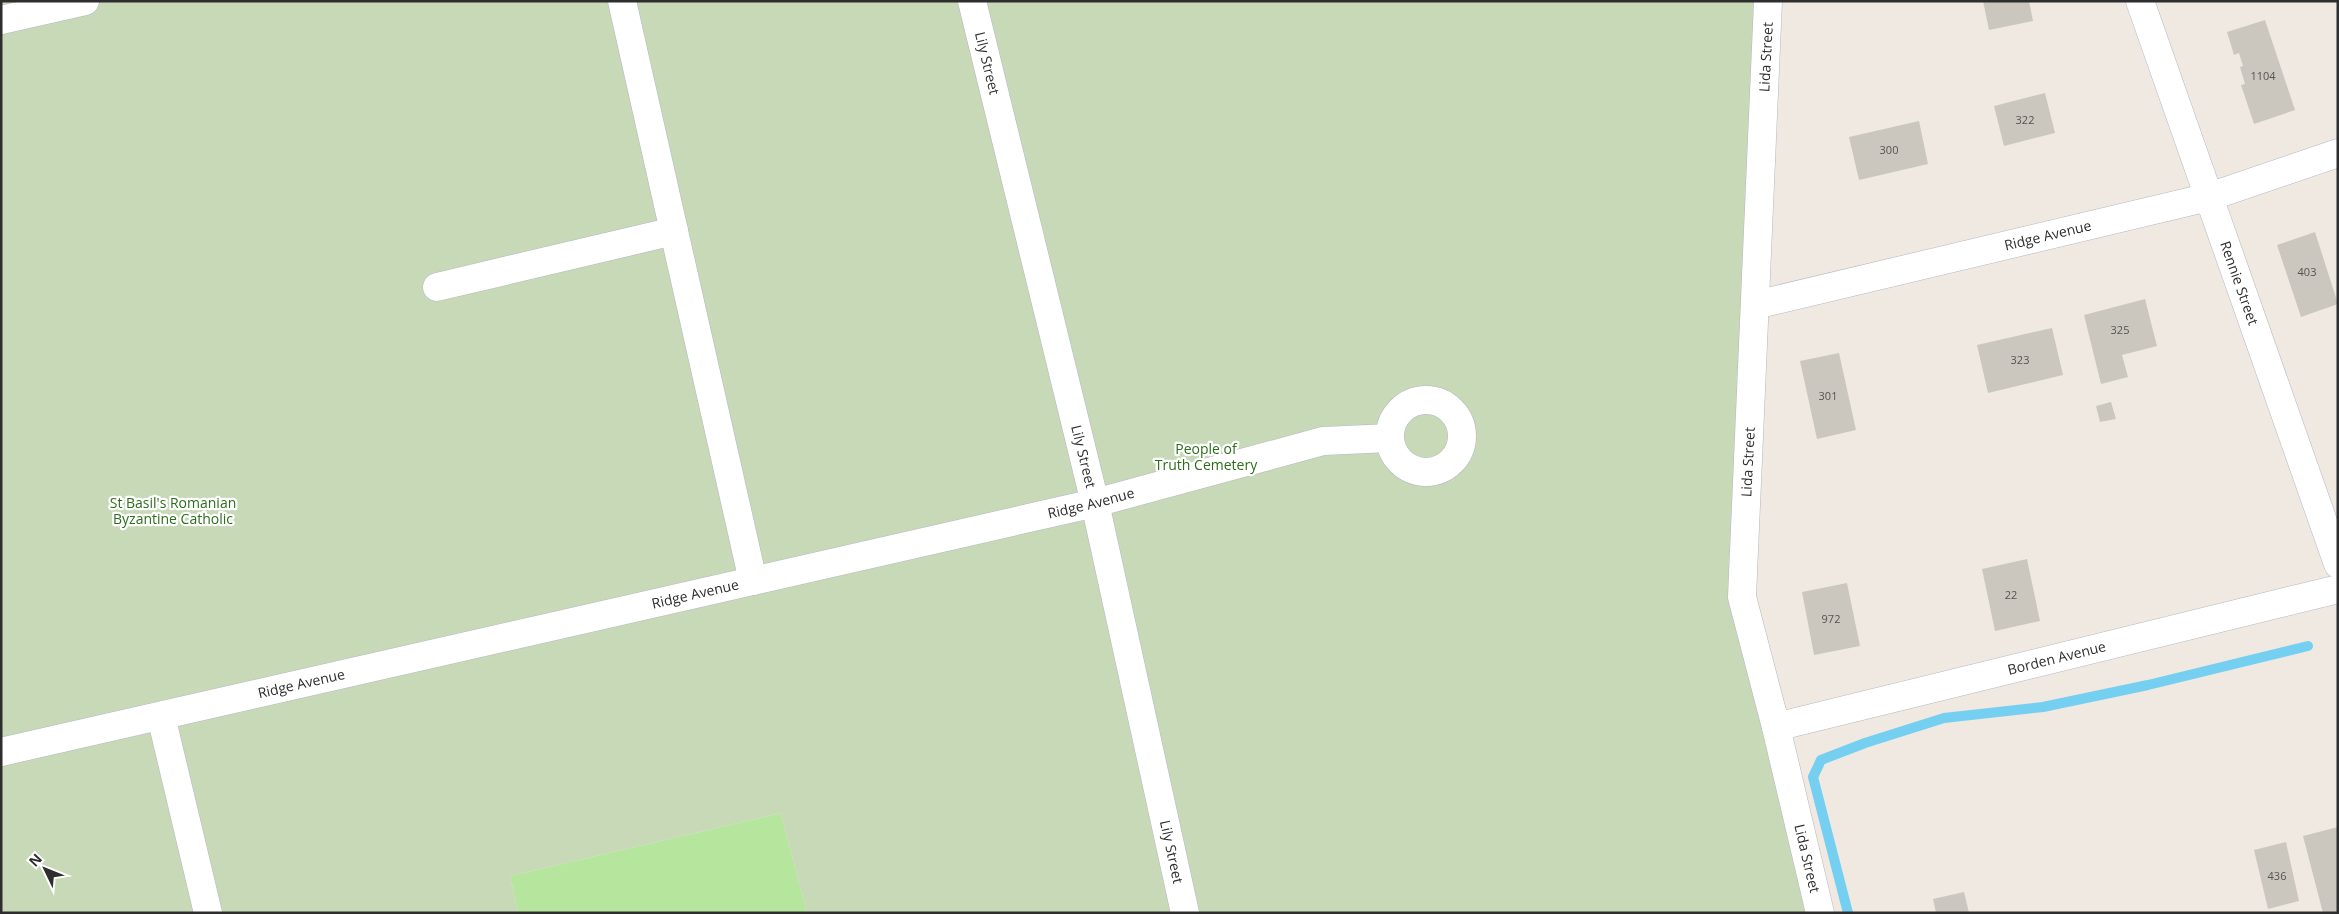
<svg xmlns="http://www.w3.org/2000/svg" width="2339" height="914" font-family="'Open Sans',sans-serif">
	<style>
		.green { fill: #b6e59e }
		.cemetery { fill: #c8d9b8 }
		.lines { fill: none; stroke-linecap: round; stroke-linejoin: round }
		.stream { stroke: #75cff0; stroke-width: 10 }
		.building { fill: #cbc7bf }
		.minor-casing { stroke: #b4b7c1; stroke-width: 29 }
		.minor { stroke: #fff; stroke-width: 28 }
		.labels { text-anchor: middle; stroke-width: 4.5; stroke-linejoin: round; paint-order: stroke }
		.number-label { font-size: 11px; fill: #555452 }
		.street-label { font-size: 14px; fill: #2e2e2e; stroke: #fff }
		.park-label { font-size: 14px; fill: #2c6e1b; stroke: #fff }
	</style>
	<rect width="100%" height="100%" fill="#efe9e1"/>
	<!-- green -->
	<path class="green" d="M 781,813 L 807,913 L 518,913 L 510,876 Z"/>
	<!-- cemetery -->
	<path class="cemetery" d="M 1,1 L 1766,1 L 1736,569 L 1822,913 L 807,913 L 781,813 L 510,876 L 518,913 L 1,913 Z"/>
	<g class="lines">
		<!-- stream -->
		<path class="stream" d="M 1848,913 L 1813,777 L 1821,760 L 1865,743 L 1944,718 L 2043,707 L 2148,685 L 2308,646"/>
	</g>
	<!-- building -->
	<path class="building" d="M 1983,1 L 2029,1 L 2033,21 L 1989,30 Z
		M 2265,20 L 2295,110 L 2254,124 L 2241,85 L 2245,84 L 2240,67 L 2243,66 L 2239,53 L 2234,55 L 2227,32 Z
		M 2045,93 L 2055,133 L 2004,146 L 1994,106 Z
		M 1919,121 L 1928,164 L 1859,180 L 1849,137 Z
		M 2315,232 L 2338,304 L 2301,317 L 2277,245 Z
		M 2145,299 L 2157,346 L 2122,355 L 2128,377 L 2101,384 L 2084,315 Z
		M 2052,328 L 2063,375 L 1988,393 L 1977,345 Z
		M 1839,353 L 1856,430 L 1817,439 L 1800,361 Z
		M 2111,402 L 2116,419 L 2100,422 L 2096,406 Z
		M 2027,559 L 2040,621 L 1995,631 L 1982,569 Z
		M 1847,583 L 1860,646 L 1814,655 L 1802,592 Z
		M 2338,827 L 2338,913 L 2323,913 L 2303,836 Z
		M 2286,842 L 2299,901 L 2268,909 L 2254,850 Z
		M 1964,892 L 1969,913 L 1936,913 L 1933,899 Z"/>
	<g class="lines">
		<defs>
			<g id="minor">
				<path d="M 622,1 L 753,581"/>
				<path id="s1" d="M 972,1 L 1095,503 L 1185,913"/>
				<path id="s2" d="M 1768,1 L 1742,597 L 1776,727 L 1820,913"/>
				<path id="s3" d="M 2140,1 L 2338,564"/>
				<path d="M 1,20 L 85,1"/>
				<path d="M 437,287 L 674,231"/>
				<path id="s4" d="M 1755,305 L 2209,197 L 2338,153"/>
				<circle cx="1426" cy="436" r="36"/>
				<path d="M 161,716 L 208,913"/>
				<path id="s5" d="M 1776,727 L 2338,589"/>
				<path id="s6" d="M 1,752 L 1095,503 L 1323,441 L 1390,438"/>
			</g>
		</defs>
		<!-- minor casing -->
		<use href="#minor" class="minor-casing"/>
		<!-- minor -->
		<use href="#minor" class="minor"/>
	</g>
	<g class="labels">
		<!-- number labels -->
		<g class="number-label">
			<text x="2263" y="80">1104</text>
			<text x="2025" y="124">322</text>
			<text x="1889" y="154">300</text>
			<text x="2307" y="276">403</text>
			<text x="2120" y="334">325</text>
			<text x="2020" y="364">323</text>
			<text x="1828" y="400">301</text>
			<text x="2011" y="599">22</text>
			<text x="1831" y="623">972</text>
			<text x="2277" y="880">436</text>
		</g>
		<!-- street labels -->
		<g class="street-label">
			<text transform="translate(1766 57) rotate(-87)" y="5">Lida Street</text>
			<text dy="5" stroke="none"><textPath href="#s1" startOffset="64">Lily Street</textPath></text>
			<text dy="5" stroke="none"><textPath href="#s4" startOffset="301">Ridge Avenue</textPath></text>
			<text dy="5" stroke="none"><textPath href="#s3" startOffset="299">Rennie Street</textPath></text>
			<text dy="5" stroke="none"><textPath href="#s1" startOffset="469">Lily Street</textPath></text>
			<text transform="translate(1748 462) rotate(-87)" y="5">Lida Street</text>
			<text dy="5" stroke="none"><textPath href="#s6" startOffset="1118">Ridge Avenue</textPath></text>
			<text dy="5" stroke="none"><textPath href="#s6" startOffset="712">Ridge Avenue</textPath></text>
			<text dy="5" stroke="none"><textPath href="#s5" startOffset="289">Borden Avenue</textPath></text>
			<text dy="5" stroke="none"><textPath href="#s6" startOffset="308">Ridge Avenue</textPath></text>
			<text dy="5" stroke="none"><textPath href="#s1" startOffset="874">Lily Street</textPath></text>
			<text dy="5" stroke="none"><textPath href="#s2" startOffset="866">Lida Street</textPath></text>
		</g>
		<!-- park labels -->
		<g class="park-label">
			<text x="1206" y="454">People of<tspan x="1206" dy="16">Truth Cemetery</tspan></text>
			<text x="173" y="508">St Basil's Romanian<tspan x="173" dy="16">Byzantine Catholic</tspan></text>
		</g>
	</g>
	<!-- border -->
	<rect width="2339" height="914" fill="none" stroke="#2e2e2e" stroke-width="5"/>
	<!-- north arrow -->
	<g transform="translate(45 869) rotate(313)" stroke="#ffffff" stroke-width="4" paint-order="stroke">
	<path d="M0-4L9 19L0 12L-9 19Z" fill="#2e2e2e"/>
	<text y="-8" font-size="14" font-weight="bold" text-anchor="middle" fill="#2e2e2e">N</text>
	</g>
</svg>
